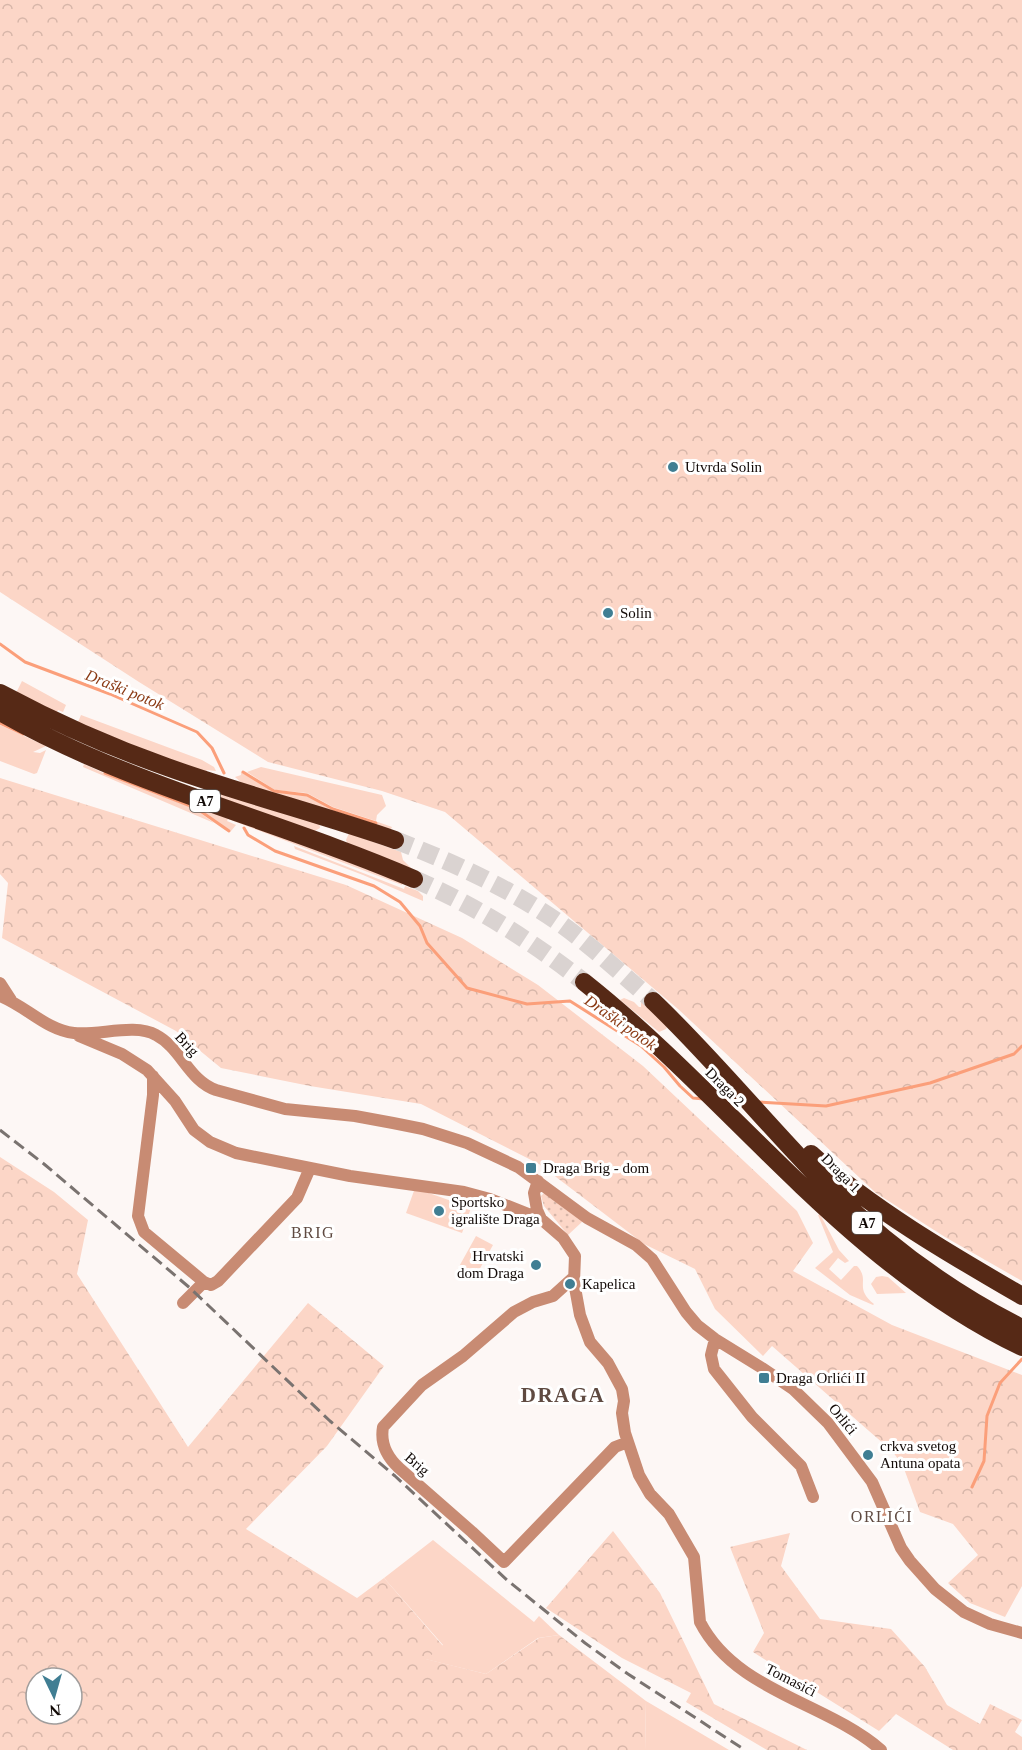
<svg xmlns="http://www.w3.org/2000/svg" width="1022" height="1750" font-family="Georgia,serif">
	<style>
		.green { fill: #fcd6c7 }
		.forest { fill: url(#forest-crowns); fill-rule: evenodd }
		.park { fill: url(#park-dots) }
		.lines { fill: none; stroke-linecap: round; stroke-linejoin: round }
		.stream { stroke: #fb9f7a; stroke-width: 3 }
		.highway-tunnel { stroke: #dad3d1; stroke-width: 18; stroke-dasharray: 18 9; stroke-linecap: butt }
		.minor { stroke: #c88b73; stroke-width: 12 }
		.highway { stroke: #562916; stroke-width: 18 }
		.rail { stroke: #7a7370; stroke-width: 3; stroke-dasharray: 12 6; stroke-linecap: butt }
		.poi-dot { fill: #407e93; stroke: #fff; stroke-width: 2 }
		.labels { text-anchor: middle; stroke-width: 6; stroke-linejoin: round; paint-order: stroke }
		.shield { fill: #fff; stroke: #595451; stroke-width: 1.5 }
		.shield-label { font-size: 14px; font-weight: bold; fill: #120a07 }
		.poi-label { font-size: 15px; fill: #120a07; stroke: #fff; text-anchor: start }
		.street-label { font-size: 15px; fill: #120a07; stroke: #fff }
		.water-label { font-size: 16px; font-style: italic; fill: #8a3913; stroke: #fff }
		.neighbourhood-label { font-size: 16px; letter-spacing: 1.5px; fill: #5f4a41; stroke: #fff }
		.district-label { font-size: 21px; font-weight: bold; letter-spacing: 1.5px; fill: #5f4a41; stroke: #fff }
	</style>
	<defs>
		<pattern id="forest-crowns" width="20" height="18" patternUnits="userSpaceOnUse" patternTransform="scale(1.5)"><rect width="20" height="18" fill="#fcd6c7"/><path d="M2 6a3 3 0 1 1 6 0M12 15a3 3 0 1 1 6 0" fill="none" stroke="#d7b6a9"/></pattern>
		<pattern id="park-dots" width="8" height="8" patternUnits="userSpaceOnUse" patternTransform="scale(1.5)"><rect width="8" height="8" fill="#fcd6c7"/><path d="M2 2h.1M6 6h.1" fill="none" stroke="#d7b6a9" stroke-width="1.8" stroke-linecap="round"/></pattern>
	</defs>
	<rect width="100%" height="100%" fill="#fdf7f5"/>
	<!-- green -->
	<path class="green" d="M 22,681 L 66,705 L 63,712 L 58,710 L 57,712 L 78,722 L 81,715 L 202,760 L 214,767 L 216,771 L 207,770 L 206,772 L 120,742 L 16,693 Z
		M 0,725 L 46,746 L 33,752 L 40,753 L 46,750 L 37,773 L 34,774 L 0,761 Z
		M 87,761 L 403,883 L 402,885 L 228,819 L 227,821 L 236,825 L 231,831 L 218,824 L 197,807 Z
		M 84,764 L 112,777 L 195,809 L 214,823 L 83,767 Z
		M 261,767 L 382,795 L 386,806 L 377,815 L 376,821 L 333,807 L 307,793 L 275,790 L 247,772 Z
		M 241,772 L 274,792 L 307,795 L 332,810 L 376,825 L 378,822 L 392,827 L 390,831 L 243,784 L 235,777 L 241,775 Z
		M 208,787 L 319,821 L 320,828 L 313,832 L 209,795 Z
		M 349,833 L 401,852 L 403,860 L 411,868 L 410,870 L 348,845 L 346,840 Z
		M 294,846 L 404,889 L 405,886 L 418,891 L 423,896 L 423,901 L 363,875 L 295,849 Z
		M 624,998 L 634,1002 L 639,1007 L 641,1007 L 641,1001 L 668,1025 L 666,1029 L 659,1032 L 620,1000 Z
		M 415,1188 L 471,1208 L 462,1233 L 406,1213 Z
		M 820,1214 L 839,1250 L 849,1261 L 845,1263 L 838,1258 L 829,1269 L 841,1280 L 854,1266 L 857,1266 C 871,1281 853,1287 874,1304 L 873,1305 L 850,1295 L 815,1268 L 833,1252 L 818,1215 Z
		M 476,1236 L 493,1245 L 473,1281 L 456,1272 Z
		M 882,1276 L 888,1277 L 906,1293 L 877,1294 L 871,1284 L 876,1277 Z
		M 433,1540 L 534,1622 L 539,1616 L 559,1635 L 538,1638 L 486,1674 L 425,1659 L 443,1645 L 384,1578 Z
		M 646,1701 L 729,1750 L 645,1750 Z"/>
	<!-- forest -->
	<path class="forest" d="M 0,0 L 1022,0 L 1022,1281 L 945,1237 L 876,1193 L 678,1009 L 445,812 L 382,791 L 268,762 L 139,682 L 0,592 Z
		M 0,778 L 346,885 L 462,938 L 538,985 L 643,1066 L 797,1211 L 813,1243 L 793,1271 L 892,1325 L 1022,1375 L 1022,1586 L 1005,1617 L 970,1603 L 948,1583 L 978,1555 L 953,1524 L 920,1512 L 903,1466 L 893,1452 L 772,1346 L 763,1356 L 715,1309 L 695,1269 L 644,1244 L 539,1164 L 421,1104 L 310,1086 L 221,1068 L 176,1031 L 2,938 L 8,883 L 0,874 Z
		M 0,1157 L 54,1192 L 88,1220 L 77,1274 L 188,1447 L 308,1303 L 384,1366 L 327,1446 L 246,1529 L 357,1598 L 384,1578 L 443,1646 L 426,1659 L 486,1674 L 539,1638 L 559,1635 L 646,1701 L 645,1750 L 0,1750 ZM 36,1678 L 72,1678 L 72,1714 L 36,1714 Z
		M 613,1531 L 660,1593 L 714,1704 L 807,1750 L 767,1750 L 686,1702 L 691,1693 L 622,1658 L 546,1608 Z
		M 790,1533 L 781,1566 L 820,1619 L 891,1629 L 925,1667 L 947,1705 L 980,1724 L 990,1704 L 1022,1720 L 1015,1732 L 1022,1737 L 1022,1750 L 953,1750 L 896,1714 L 879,1731 L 753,1652 L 764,1633 L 730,1547 Z"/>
	<!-- park -->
	<path class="park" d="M 545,1192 L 583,1221 L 568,1235 L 544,1206 L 541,1196 Z"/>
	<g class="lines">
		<!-- stream -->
		<path class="stream" d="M 0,644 L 25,662 L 110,694 L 197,732 L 212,748 L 224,773
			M 0,723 L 23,734
			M 243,772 L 274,791 L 307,795 L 333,809 L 376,823
			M 105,773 L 196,808 L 229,831
			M 244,828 L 248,835 L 275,851 L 374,886 L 400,902 L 420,926 L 427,943 L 467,988 L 527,1004 L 570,1001 L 641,1046 L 664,1067 L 680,1086 L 693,1098 L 704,1099
			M 725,1100 L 740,1101
			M 758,1102 L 826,1106 L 930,1083 L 1014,1054 L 1022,1046
			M 972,1487 L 984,1461 L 987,1416 L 1000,1383 L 1022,1359"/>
		<!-- highway-tunnel -->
		<path class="highway-tunnel" d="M 395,840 C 452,862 507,887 558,922 C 592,946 622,974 653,1001
			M 414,879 C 476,906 530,940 584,982"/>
		<!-- minor -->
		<path class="minor" d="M 0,983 L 11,1000
			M 0,996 C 26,1006 46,1030 74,1033 C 98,1036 135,1023 156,1035 C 181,1048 189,1081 216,1090 L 285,1109 L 355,1116 L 393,1123 L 423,1129 L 467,1143 L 518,1167 L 587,1218 L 636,1245 L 652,1259 L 686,1312 L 697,1325 L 715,1339 L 762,1368 L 793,1389 L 828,1423 L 872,1482 L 901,1548 L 910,1561 L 935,1589 L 964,1612 L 990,1624 L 1022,1633
			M 79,1036 L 122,1054 L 147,1070 L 175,1101 L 194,1130 L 210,1142 L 236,1153 L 350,1176 L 464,1192 L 490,1199 L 541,1219
			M 153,1076 L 153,1095 L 138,1216 L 144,1232 L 204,1282 L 211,1285 L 218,1281 L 297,1198 L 310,1168
			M 538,1181 L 534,1193 L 537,1210 L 541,1219 L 563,1238 L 575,1256 L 574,1282 L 580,1315 L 590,1342 L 608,1363 L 622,1389 L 624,1401 L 622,1413 L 625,1433 L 639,1475 L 650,1494 L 669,1514 L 694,1557 L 700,1622 C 736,1692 826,1702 881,1750
			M 574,1277 L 553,1296 L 533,1302 L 514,1312 L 463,1356 L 422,1385 L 383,1427 C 380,1444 387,1457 399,1468 L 472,1532 L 504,1562 L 615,1447 L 628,1442
			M 183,1303 L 204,1282
			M 715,1339 L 711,1355 L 714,1369 L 752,1417 L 801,1466 L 813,1497"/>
		<!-- highway -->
		<path class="highway" d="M 0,693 C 54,722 110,747 167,767 C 242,794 320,814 395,840
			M 0,712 C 129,786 278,820 414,879
			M 584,982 C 733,1100 846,1263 1022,1347
			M 653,1001 C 716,1061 770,1129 831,1190 C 887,1245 952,1293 1022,1328
			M 811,1154 C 870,1208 953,1256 1022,1296"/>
		<!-- rail -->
		<path class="rail" d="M 0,1130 L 44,1164 L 190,1288 L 330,1421 L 395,1476 L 507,1580 L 585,1643 L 628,1674 L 745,1750"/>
	</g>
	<!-- markers -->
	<g class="poi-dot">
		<circle cx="673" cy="467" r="6"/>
		<circle cx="608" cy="613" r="6"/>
		<rect x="525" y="1162" width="12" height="12" rx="3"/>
		<circle cx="439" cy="1211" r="6"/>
		<circle cx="536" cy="1265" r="6"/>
		<circle cx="570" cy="1284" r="6"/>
		<rect x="758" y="1372" width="12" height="12" rx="3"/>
		<circle cx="868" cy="1455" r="6"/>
	</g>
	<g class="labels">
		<!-- shield labels -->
		<g class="shield">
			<rect x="190" y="790" width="30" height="22" rx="4.5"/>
			<rect x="852" y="1212" width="30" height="22" rx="4.5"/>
		</g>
		<g class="shield-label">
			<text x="205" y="806">A7</text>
			<text x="867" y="1228">A7</text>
		</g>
		<!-- poi labels -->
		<g class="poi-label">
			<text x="685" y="472">Utvrda Solin</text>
			<text x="620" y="618">Solin</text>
			<text x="543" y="1173">Draga Brig - dom</text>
			<text x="451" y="1207">Sportsko<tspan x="451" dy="17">igralište Draga</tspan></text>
			<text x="524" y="1261" text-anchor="end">Hrvatski<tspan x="524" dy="17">dom Draga</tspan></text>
			<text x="582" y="1289">Kapelica</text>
			<text x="776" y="1383">Draga Orlići II</text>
			<text x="880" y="1451">crkva svetog<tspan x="880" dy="17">Antuna opata</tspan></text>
		</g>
		<!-- street labels -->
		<g class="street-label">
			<text transform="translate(187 1044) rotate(48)" y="5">Brig</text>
			<text transform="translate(725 1087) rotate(45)" y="5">Draga 2</text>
			<text transform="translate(841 1173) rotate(45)" y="5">Draga 1</text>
			<text transform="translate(843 1419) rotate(50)" y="5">Orlići</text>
			<text transform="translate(417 1464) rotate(41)" y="5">Brig</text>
			<text transform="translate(791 1680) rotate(27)" y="5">Tomasići</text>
		</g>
		<!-- water labels -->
		<g class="water-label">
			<text transform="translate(125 689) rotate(22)" y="6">Draški potok</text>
			<text transform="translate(621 1022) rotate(35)" y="6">Draški potok</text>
		</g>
		<!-- neighbourhood labels -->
		<g class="neighbourhood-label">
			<text x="313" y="1238">BRIG</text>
			<text x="882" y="1522">ORLIĆI</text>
		</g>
		<!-- district labels -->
		<g class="district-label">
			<text x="563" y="1402">DRAGA</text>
		</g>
	</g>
	<!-- north arrow -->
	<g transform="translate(54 1696) rotate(175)"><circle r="28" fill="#ffffff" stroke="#a09d9c" stroke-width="1.5"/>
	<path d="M0-4.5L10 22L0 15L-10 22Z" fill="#407e93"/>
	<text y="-9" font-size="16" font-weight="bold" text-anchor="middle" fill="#120a07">N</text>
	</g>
</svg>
